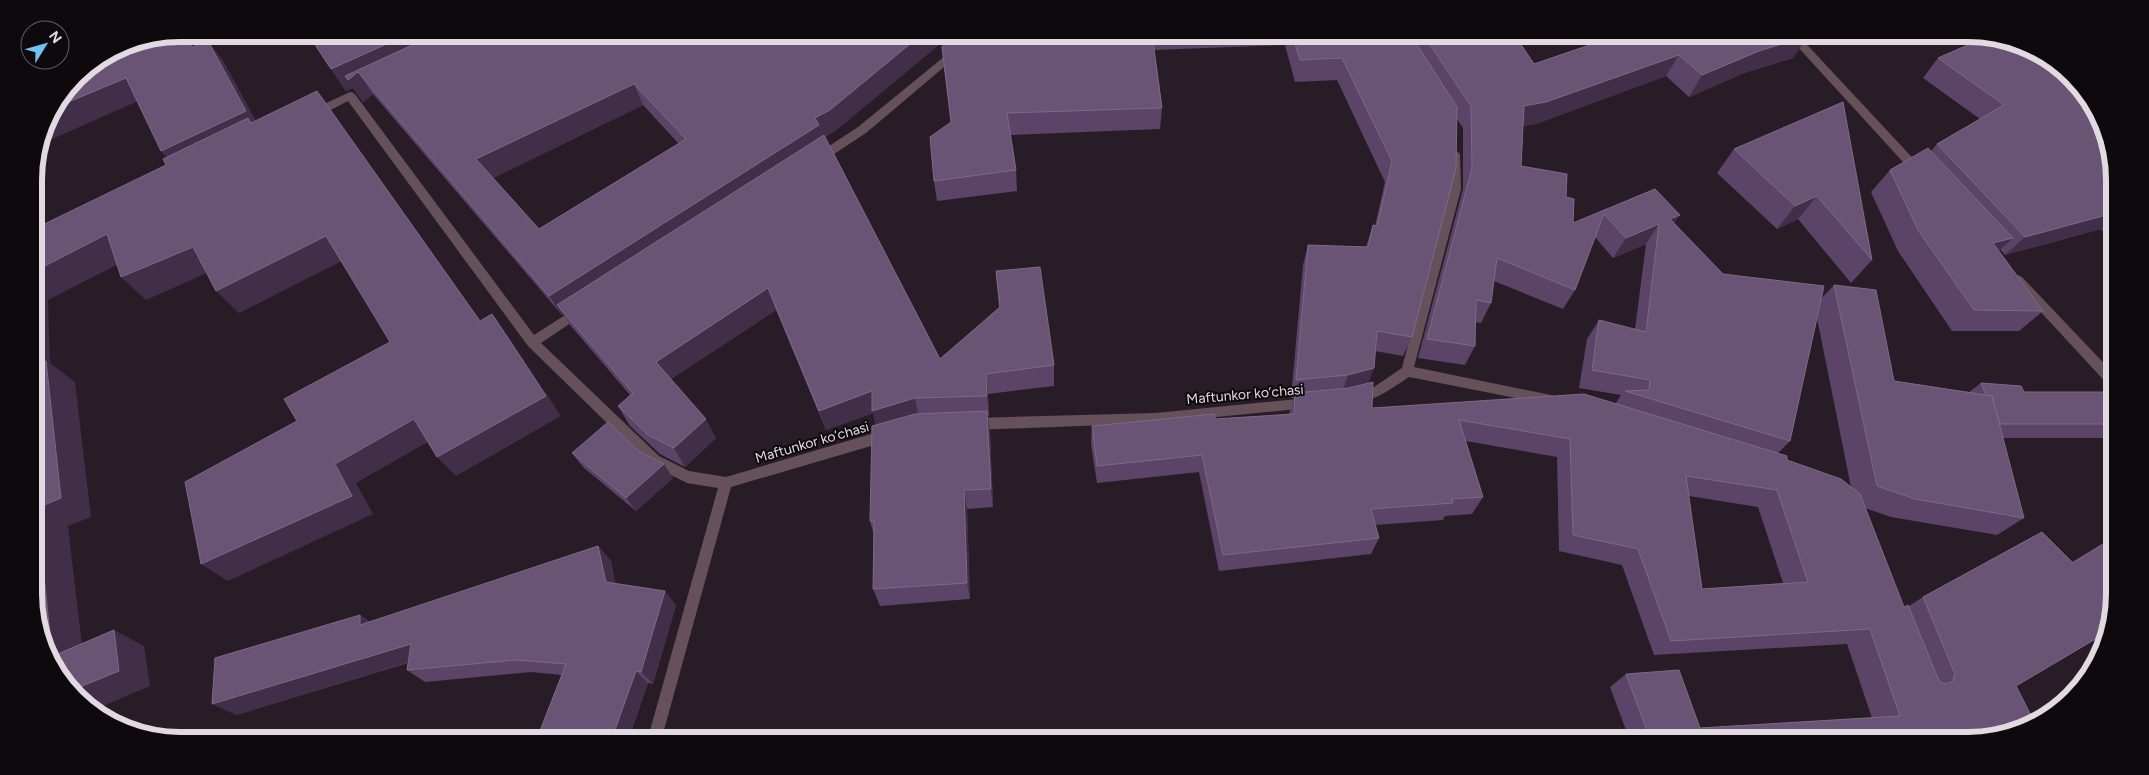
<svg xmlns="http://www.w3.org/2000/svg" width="2149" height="775" font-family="Figtree,sans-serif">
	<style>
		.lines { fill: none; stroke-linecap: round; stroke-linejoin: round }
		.minor { fill: #66515a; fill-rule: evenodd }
		.wall { fill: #5c4468; fill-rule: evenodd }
		.shaded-wall { fill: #412e48 }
		.building { fill: #6a5475; stroke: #7d6986; fill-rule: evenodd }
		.labels { text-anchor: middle; stroke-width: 4; stroke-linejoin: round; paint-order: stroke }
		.street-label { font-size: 14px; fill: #e2dae1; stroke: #0e090d }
		.rim { fill: none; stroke: #e2dae1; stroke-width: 6 }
	</style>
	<rect width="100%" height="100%" fill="#281d26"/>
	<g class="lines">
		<!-- minor -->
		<path class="minor" d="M 972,34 L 983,34 L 866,133 L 822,162 L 814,162 L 813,159 L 814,156 L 858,127 Z
			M 1786,34 L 1797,34 L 1922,168 L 1924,171 L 1922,174 L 1914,174 Z
			M 350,92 L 354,93 L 534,335 L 576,308 L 584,308 L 586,311 L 584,314 L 541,343 L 659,456 L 689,471 L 726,477 L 888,429 L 893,431 L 894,435 L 893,439 L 888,441 L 731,487 L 661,741 L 647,741 L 718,488 L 687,483 L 649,464 L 528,346 L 348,101 L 317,117 L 313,118 L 308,114 L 309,111 Z
			M 1455,150 L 1460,154 L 1461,189 L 1414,367 L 1551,395 L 1555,396 L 1557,400 L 1555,404 L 1551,405 L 1409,377 C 1395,386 1370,406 1353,400 L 1351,396 L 1353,392 L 1374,387 L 1402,368 L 1449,189 L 1450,154 Z
			M 2018,275 L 2022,277 L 2115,375 L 2115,389 L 2111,388 L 2014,283 L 2012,280 L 2014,277 Z
			M 1308,398 L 1312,399 L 1314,403 L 1312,407 L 1308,408 L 1156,423 L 974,430 L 969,428 L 968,424 L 969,420 L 974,418 L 1156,413 Z"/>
	</g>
	<!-- wall -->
	<path class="wall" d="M 308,34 L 1514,34 L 1534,64 L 1592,44 L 1582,34 L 1806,34 L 1793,58 L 1744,73 L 1689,97 L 1666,76 L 1536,124 L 1523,126 L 1521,166 L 1566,197 L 1573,223 L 1655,189 L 1674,224 L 1723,274 L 1821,299 L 1834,285 L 1894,381 L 1969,392 L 1981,383 L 2024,392 L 2115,392 L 2115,438 L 2003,438 L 2024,518 L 1997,535 L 1891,517 L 1865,508 L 1904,607 L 1909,606 L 1923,597 L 2072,562 L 2115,536 L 2115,594 L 2016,686 L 1978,741 L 1630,741 L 1610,687 L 1626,674 L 1700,728 L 1872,718 L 1847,644 L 1654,655 L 1622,565 L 1559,551 L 1557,457 L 1466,441 L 1483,497 L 1472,514 L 1445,516 L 1443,520 L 1375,525 L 1379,538 L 1371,554 L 1219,571 L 1199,472 L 1097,483 L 1091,444 L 1092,426 L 1215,419 L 1289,414 L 1294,398 L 1291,398 L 1303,265 L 1308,245 L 1366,247 L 1373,225 L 1375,226 L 1385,182 L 1337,80 L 1295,82 L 1285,45 L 1154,50 L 1162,108 L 1160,129 L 1010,135 L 1016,170 L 1017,191 L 937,201 L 934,181 L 951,122 L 941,43 L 835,131 L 825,137 L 940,359 L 999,308 L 996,271 L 1054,365 L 1054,386 L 988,394 L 989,416 L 988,416 L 990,431 L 993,507 L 967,509 L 970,599 L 880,606 L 873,589 L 874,535 L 870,521 L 876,425 L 873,413 L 826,430 L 776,310 L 671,379 L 716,438 L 685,467 L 660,454 L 630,426 L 618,406 L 630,395 L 571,326 L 563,314 L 562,315 L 373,94 L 363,102 L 353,88 L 346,91 L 331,69 ZM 643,105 L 679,144 L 539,229 L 493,178 ZM 1457,119 L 1463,128 L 1463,189 L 1418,358 L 1465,365 L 1475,346 L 1475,322 L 1481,323 L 1491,303 L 1494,281 L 1563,309 L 1575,290 L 1595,237 L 1613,258 L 1646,244 L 1635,329 L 1599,320 L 1587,339 L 1579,388 L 1621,395 L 1616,403 L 1372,408 L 1368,383 L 1374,368 L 1375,351 L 1403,356 L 1412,337 ZM 1817,318 L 1851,487 L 1787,460 L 1778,453 L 1790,441 ZM 1689,496 L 1758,507 L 1783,583 L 1702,589 Z
		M 1938,58 L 2114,161 L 2114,242 L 2101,229 L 2005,255 L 2000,249 L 1999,251 L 2043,311 L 2019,331 L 1952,331 L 1898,251 L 1871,192 L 1890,170 L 1931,151 L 1937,144 L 1980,119 L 1923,78 Z
		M 1843,102 L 1872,260 L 1851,283 L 1798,219 L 1777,229 L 1717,173 L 1734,149 Z
		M 638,451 L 673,478 L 636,511 L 583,467 L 572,453 Z
		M 598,546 L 611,561 L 615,584 L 676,605 L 653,684 L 648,683 L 628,741 L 536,741 L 562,675 L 531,672 L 425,682 L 407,670 L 408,663 L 236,715 L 360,615 L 370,622 Z"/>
	<!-- shaded-wall -->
	<path class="shaded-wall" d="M 182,34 L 183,34 L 209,68 L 192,47 Z
		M 409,34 L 471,34 L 358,72 L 373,94 L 363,102 L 345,76 L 353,88 L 346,91 L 331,69 Z
		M 922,34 L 940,34 L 941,43 L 835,131 L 557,305 L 563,314 L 562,315 L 549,296 L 815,118 Z
		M 940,34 L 969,34 L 943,55 Z
		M 1808,36 L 1793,58 L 1744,73 L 1689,97 L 1702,75 L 1759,51 Z
		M 208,41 L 224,62 L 262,132 L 180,172 L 161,151 Z
		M 1679,55 L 1666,76 L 1536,124 L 1514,128 L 1524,106 Z
		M 126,78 L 145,98 L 41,144 L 49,115 L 54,108 Z
		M 634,84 L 643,105 L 489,180 L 476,159 Z
		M 317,91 L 335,116 L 496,343 L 480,321 Z
		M 1817,196 L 1798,219 L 1777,229 L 1795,206 Z
		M 2114,213 L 2114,217 L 2101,229 L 2005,255 L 2025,237 Z
		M 1680,215 L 1666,235 L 1670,219 Z
		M 1659,224 L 1646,244 L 1613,258 L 1626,238 Z
		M 107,234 L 132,257 L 48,300 L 50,363 L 75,382 L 91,517 L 68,526 L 85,671 L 53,657 L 52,654 L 37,508 L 35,379 L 35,271 Z
		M 326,236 L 346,259 L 239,313 L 216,291 Z
		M 2013,238 L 1990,259 L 1993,243 Z
		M 193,247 L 216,269 L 146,300 L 121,277 Z
		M 768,288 L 776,310 L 667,382 L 656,362 Z
		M 492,314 L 508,336 L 561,416 L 456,476 L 437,457 Z
		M 1374,368 L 1367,387 L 1342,393 L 1348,375 Z
		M 986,374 L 988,394 L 989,416 L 987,396 Z
		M 872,391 L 915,398 L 919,418 L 878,430 L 873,413 L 826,430 L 819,411 Z
		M 987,411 L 990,431 L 993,507 L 991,489 Z
		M 414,419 L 433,439 L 356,483 L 373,514 L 228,581 L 201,564 L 335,464 Z
		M 706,419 L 716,438 L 685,467 L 674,448 Z
		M 664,464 L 673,478 L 636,511 L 626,498 Z
		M 964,490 L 967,509 L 970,599 L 967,583 Z
		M 598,546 L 611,561 L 618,596 L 606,582 Z
		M 665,591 L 676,605 L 653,684 L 641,672 Z
		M 360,615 L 379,629 L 360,625 Z
		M 114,630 L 144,646 L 150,686 L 96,709 L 71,692 Z
		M 411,644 L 429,656 L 236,715 L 212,704 Z
		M 636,671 L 648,683 L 628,741 L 611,741 Z"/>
	<!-- building -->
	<path class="building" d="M 180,34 L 182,34 L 192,47 L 208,41 L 246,111 L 161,151 L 126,78 L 54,108 L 84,70 L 125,45 Z
		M 308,34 L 409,34 L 331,69 Z
		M 436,34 L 922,34 L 830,110 L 815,118 L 819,125 L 549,296 L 358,72 L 348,80 L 345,76 ZM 634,84 L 686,139 L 539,229 L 476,159 Z
		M 958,34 L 1152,34 L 1162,108 L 1007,113 L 1016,170 L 934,181 L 930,137 L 951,122 L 942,47 Z
		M 1292,34 L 1410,34 L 1457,107 L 1456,168 L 1412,337 L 1377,331 L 1374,368 L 1348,375 L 1296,380 L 1308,245 L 1368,247 L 1373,225 L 1377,226 L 1392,161 L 1342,58 L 1300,60 Z
		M 1423,34 L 1514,34 L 1534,64 L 1616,36 L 1614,34 L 1806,34 L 1808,36 L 1759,51 L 1702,75 L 1679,55 L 1546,102 L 1524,106 L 1521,166 L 1567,174 L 1566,197 L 1574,199 L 1573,223 L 1655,189 L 1680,215 L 1670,219 L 1723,274 L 1824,286 L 1790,441 L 1625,391 L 1649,390 L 1650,380 L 1592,370 L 1599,320 L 1646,332 L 1659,224 L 1626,238 L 1604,214 L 1575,290 L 1497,258 L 1491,303 L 1476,300 L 1475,346 L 1427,339 L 1472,168 L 1471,106 Z
		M 1986,37 L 2015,41 L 2079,84 L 2114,161 L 2114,213 L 2025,237 L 1937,144 L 2004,105 L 1938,58 Z
		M 317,91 L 480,321 L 492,314 L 546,396 L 437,457 L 414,419 L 335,464 L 352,496 L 201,564 L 185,482 L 297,421 L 284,399 L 390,342 L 326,236 L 216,291 L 193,247 L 121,277 L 107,234 L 35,271 L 34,229 L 166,165 L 163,159 L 248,118 L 251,123 Z
		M 1843,102 L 1872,260 L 1817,196 L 1795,206 L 1734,149 Z
		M 824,135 L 940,359 L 1000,307 L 996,271 L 1040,267 L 1054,365 L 986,374 L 987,396 L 915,398 L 872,411 L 872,391 L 819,411 L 768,288 L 656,362 L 706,419 L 674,448 L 648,435 L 618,406 L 633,393 L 557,305 Z
		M 1928,148 L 2013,238 L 1993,243 L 2043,311 L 1974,310 L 1918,230 L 1890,170 Z
		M 1834,285 L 1876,290 L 1894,381 L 1992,396 L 2024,518 L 1915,499 L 1877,486 Z
		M 46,361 L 61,498 L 37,508 L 52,654 L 37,623 L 35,365 Z
		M 1373,382 L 1372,408 L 1584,394 L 1787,456 L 1787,460 L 1841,479 L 1860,494 L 1904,607 L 1908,605 L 1939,681 L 1945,684 L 1952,682 L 1955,674 L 1923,597 L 2042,532 L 2073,563 L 2115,537 L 2115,594 L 2109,631 L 2016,686 L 2035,723 L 2016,733 L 1978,741 L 1651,741 L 1626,674 L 1679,670 L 1700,728 L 1900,716 L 1870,629 L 1671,641 L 1638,549 L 1573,535 L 1570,439 L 1459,420 L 1483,497 L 1452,499 L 1453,503 L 1371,509 L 1379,538 L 1223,555 L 1202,455 L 1097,466 L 1092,426 L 1214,414 L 1215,419 L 1294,414 L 1295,393 L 1349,388 ZM 1686,476 L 1777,490 L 1808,582 L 1702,589 Z
		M 1981,383 L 2021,386 L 2024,392 L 2115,392 L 2115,424 L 2000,424 L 1992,396 L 1986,395 Z
		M 987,411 L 991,489 L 964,490 L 967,583 L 873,589 L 874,521 L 870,521 L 872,426 L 915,414 Z
		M 608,422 L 638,451 L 664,464 L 626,498 L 572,453 Z
		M 598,546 L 606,582 L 665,591 L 641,672 L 636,671 L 611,741 L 536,741 L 566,664 L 516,660 L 407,670 L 411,644 L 212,704 L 215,658 L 360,615 L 360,625 Z
		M 114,630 L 119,671 L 70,691 L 53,656 Z"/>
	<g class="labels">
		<!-- street labels -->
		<g class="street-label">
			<text transform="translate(1245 394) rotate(-5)" y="5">Maftunkor ko’chasi</text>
			<text transform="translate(812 442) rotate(-16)" y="5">Maftunkor ko’chasi</text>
		</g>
	</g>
	<!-- crop -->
	<path d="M0 0H2149V775H0ZM180 42H1968A138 138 0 0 1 2106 180V594A138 138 0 0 1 1968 732H180A138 138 0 0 1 42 594V180A138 138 0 0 1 180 42Z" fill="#0e090d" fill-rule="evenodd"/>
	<path class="rim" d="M180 42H1968A138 138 0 0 1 2106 180V594A138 138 0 0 1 1968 732H180A138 138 0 0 1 42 594V180A138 138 0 0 1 180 42Z"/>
	<!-- north arrow -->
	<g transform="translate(45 45) rotate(53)"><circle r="24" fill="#0e090d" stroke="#635d62"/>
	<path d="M0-4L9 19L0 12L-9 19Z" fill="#72c1f5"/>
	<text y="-8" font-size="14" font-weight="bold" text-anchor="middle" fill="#e2dae1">N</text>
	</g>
</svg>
